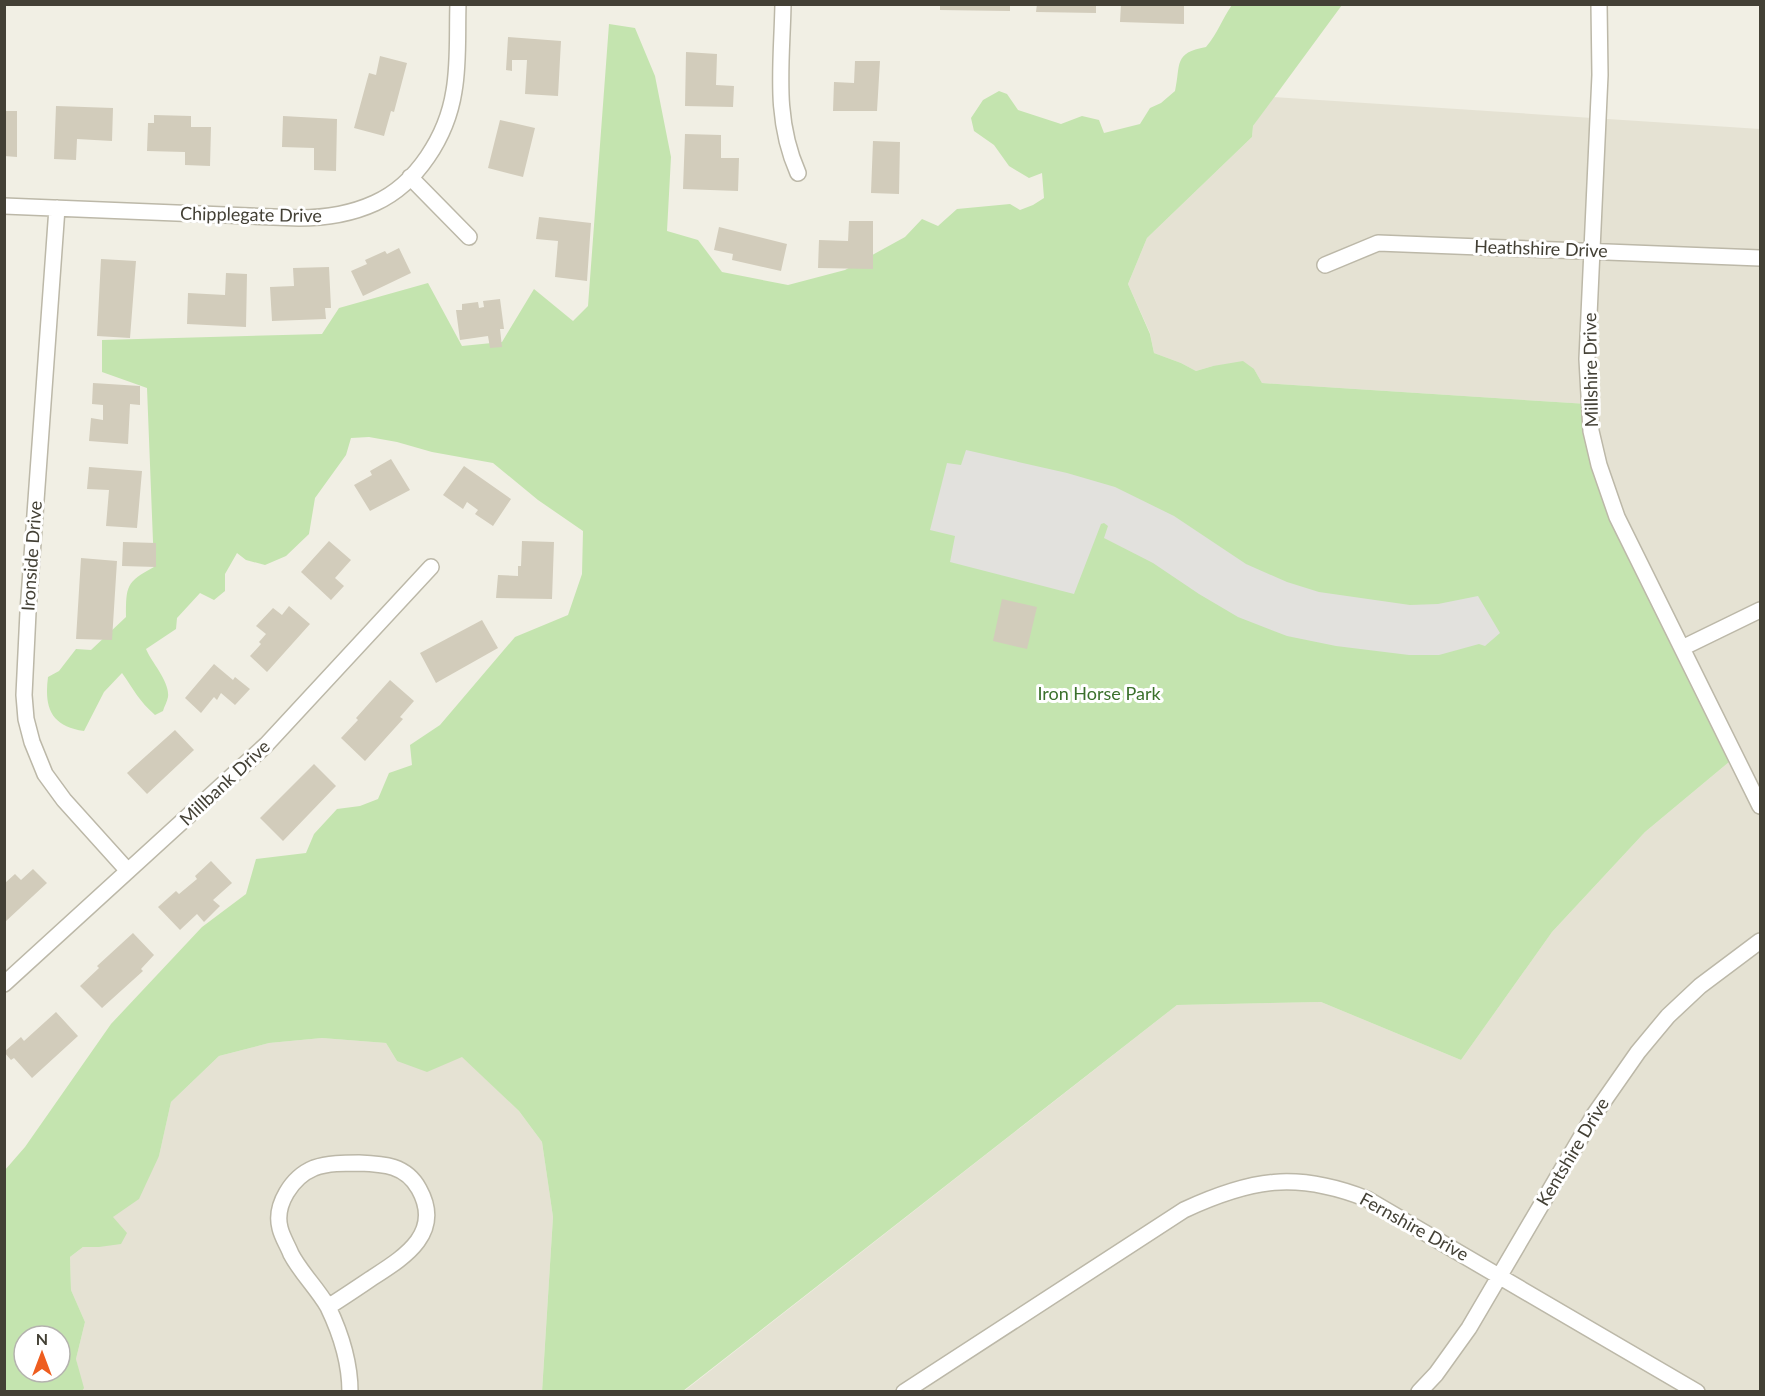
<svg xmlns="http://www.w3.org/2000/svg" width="1765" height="1396" font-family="Lato,sans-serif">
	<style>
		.residential { fill: #e5e2d3 }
		.green { fill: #c4e4af; fill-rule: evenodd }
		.parking { fill: #e2e1dd }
		.building { fill: #d2ccbb }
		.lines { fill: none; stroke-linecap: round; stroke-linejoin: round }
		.street-casing { stroke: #bcb8a8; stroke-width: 18 }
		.street { stroke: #fff; stroke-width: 15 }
		.labels { text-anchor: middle; stroke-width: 6; stroke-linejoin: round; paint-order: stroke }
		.street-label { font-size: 18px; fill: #434035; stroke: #fff }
		.park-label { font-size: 18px; fill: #3b712c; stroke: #fff }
	</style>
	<rect width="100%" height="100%" fill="#f1efe4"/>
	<!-- residential -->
	<path class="residential" d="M 1273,97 L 1760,129 L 1760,1391 L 683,1392 L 1177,1005 L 1321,1002 L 1461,1060 L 1552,932 L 1645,832 L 1735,757 L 1599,465 L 1588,404 L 1262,383 L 1254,369 L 1213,366 L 1196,371 L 1181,363 L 1154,353 L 1150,333 L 1128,284 L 1147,238 L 1252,137 L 1253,126 Z
		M 322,1038 L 386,1043 L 397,1061 L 462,1056 L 519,1111 L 542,1142 L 553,1217 L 542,1391 L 82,1391 L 83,1388 L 76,1359 L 85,1322 L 71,1290 L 70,1257 L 83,1247 L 99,1247 L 113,1217 L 159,1156 L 171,1102 L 219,1056 L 269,1043 Z"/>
	<!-- green -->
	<path class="green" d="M 1232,5 L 1342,5 L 1253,126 L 1252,137 L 1147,238 L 1128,284 L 1150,334 L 1154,353 L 1181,363 L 1196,371 L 1213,366 L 1243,361 L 1254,369 L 1262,383 L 1588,404 L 1599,465 L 1735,757 L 1645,832 L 1552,932 L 1461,1060 L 1321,1002 L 1177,1005 L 683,1391 L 542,1392 L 553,1217 L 542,1142 L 519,1111 L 462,1057 L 427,1072 L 397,1061 L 386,1043 L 322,1038 L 269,1043 L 219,1056 L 171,1102 L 159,1156 L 139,1199 L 113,1217 L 127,1233 L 121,1244 L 99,1247 L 83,1247 L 70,1257 L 71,1290 L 85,1322 L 76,1359 L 84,1388 L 82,1391 L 5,1392 L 5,1170 L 25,1147 L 111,1024 L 202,927 L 246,894 L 256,859 L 306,853 L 314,834 L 337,809 L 360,806 L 378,799 L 389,773 L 412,765 L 410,745 L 440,725 L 515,637 L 568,615 L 582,574 L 583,531 L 538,500 L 493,463 L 432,452 L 397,442 L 369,437 L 351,438 L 346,455 L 315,498 L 309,534 L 286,556 L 265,565 L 246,560 L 237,553 L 225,574 L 225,591 L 214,600 L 200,593 L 177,618 L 176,629 L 146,649 C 152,663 170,682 168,697 C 167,702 164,707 163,711 L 155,715 C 139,701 134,690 122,673 L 104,692 L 84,731 C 51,726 44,708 48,677 L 59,671 L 76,649 L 91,650 L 126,617 C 126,586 126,582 154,567 L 147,388 L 102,372 L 102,340 L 322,334 L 339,308 L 428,283 L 462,346 L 502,342 L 534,289 L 573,321 L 588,306 L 609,24 L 635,28 L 655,76 L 671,157 L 667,231 L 698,240 L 722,272 L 788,285 L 845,270 L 905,237 L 922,219 L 938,226 L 957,209 L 1010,204 L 1020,210 L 1033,205 L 1044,198 L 1042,173 L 1029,178 L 1009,166 L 994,145 L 974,131 L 971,118 L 983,100 L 999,91 L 1007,94 L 1018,110 L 1061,124 L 1082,116 L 1099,120 L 1104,133 L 1140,124 L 1150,108 L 1161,103 L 1175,91 C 1181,64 1173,53 1206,47 C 1218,33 1222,19 1232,5 ZM 24,1336 L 60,1336 L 60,1372 L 24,1372 Z"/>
	<!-- parking -->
	<path class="parking" d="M 966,450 L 1067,473 L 1115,487 L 1174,516 L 1246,564 L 1287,582 L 1319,592 L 1410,605 L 1438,604 L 1478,596 L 1500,633 L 1485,646 L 1479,644 L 1439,655 L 1409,655 L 1336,646 L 1287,636 L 1238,617 L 1199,594 L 1153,563 L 1104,538 L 1108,526 L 1104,523 L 1101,524 L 1074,594 L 950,562 L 955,536 L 930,530 L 947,463 L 961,465 Z"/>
	<!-- building -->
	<path class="building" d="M 940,4 L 1010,4 L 1010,11 L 940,10 Z
		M 1037,4 L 1096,4 L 1096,13 L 1036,12 Z
		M 1121,4 L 1184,4 L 1184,24 L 1120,22 Z
		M 508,37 L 561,41 L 558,96 L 525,94 L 527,60 L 512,60 L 512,71 L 506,70 Z
		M 686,52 L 717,54 L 716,85 L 734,86 L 733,107 L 685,106 Z
		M 380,56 L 407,63 L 394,112 L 391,111 L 384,136 L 354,128 L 369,73 L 376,75 Z
		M 855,61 L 880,61 L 877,111 L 833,111 L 834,82 L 854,83 Z
		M 56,106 L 113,108 L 112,141 L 77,139 L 76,160 L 54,159 Z
		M 4,111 L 17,111 L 17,157 L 4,156 Z
		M 154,115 L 191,116 L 191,127 L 211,127 L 210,166 L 185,165 L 185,152 L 147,151 L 148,123 L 154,123 Z
		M 283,116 L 337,119 L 336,171 L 314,170 L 314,148 L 282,147 Z
		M 500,120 L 535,128 L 523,177 L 488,168 Z
		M 685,134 L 721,135 L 721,158 L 739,158 L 738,191 L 683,189 Z
		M 873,141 L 900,142 L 899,194 L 871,193 Z
		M 539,217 L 591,223 L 587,281 L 555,277 L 558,241 L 536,239 Z
		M 849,221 L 873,221 L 873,269 L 818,268 L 819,240 L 848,241 Z
		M 719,227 L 787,244 L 781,271 L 732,260 L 733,254 L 714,250 Z
		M 399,248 L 411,273 L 363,296 L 351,271 L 367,264 L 365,260 L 385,251 L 387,254 Z
		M 101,259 L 136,261 L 130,338 L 97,336 Z
		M 329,267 L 331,308 L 325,308 L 326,319 L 272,321 L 270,287 L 294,286 L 293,268 Z
		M 226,273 L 247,274 L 246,327 L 187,324 L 188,293 L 225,295 Z
		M 500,299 L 504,329 L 500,329 L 502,347 L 490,348 L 488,336 L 460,340 L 456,310 L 462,310 L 462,304 L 478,302 L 479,308 L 484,307 L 483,301 Z
		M 93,383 L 140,386 L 140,405 L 130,404 L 128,444 L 89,441 L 91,418 L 103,420 L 103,405 L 92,404 Z
		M 391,459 L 410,490 L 370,511 L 354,485 L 372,475 L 370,471 Z
		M 464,466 L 511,499 L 493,526 L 475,514 L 478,510 L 467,502 L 463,509 L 443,495 Z
		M 89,467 L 142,471 L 137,528 L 106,526 L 109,490 L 87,489 Z
		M 329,541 L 351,560 L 335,578 L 344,586 L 331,600 L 301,572 Z
		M 522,541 L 554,542 L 552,599 L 496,598 L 498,575 L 518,576 L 518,566 L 521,566 Z
		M 123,542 L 156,543 L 156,567 L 122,566 Z
		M 81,558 L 117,561 L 112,640 L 76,639 Z
		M 1002,599 L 1037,607 L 1027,649 L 993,641 Z
		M 289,606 L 310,624 L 267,672 L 250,656 L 261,644 L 259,642 L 266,634 L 256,626 L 273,608 L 282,615 Z
		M 482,620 L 498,648 L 436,683 L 420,653 Z
		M 214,664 L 233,680 L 235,677 L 250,689 L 235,705 L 221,693 L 217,700 L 214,697 L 201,713 L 185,698 Z
		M 390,680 L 414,701 L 400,717 L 403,719 L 365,761 L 341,738 L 358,720 L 356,718 Z
		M 175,730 L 194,750 L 147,794 L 127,773 Z
		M 314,764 L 336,786 L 283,841 L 260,818 Z
		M 211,861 L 232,883 L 213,900 L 220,906 L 204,922 L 197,914 L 180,930 L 158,907 L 176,891 L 179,894 L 197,879 L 195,876 Z
		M 33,869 L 47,883 L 5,922 L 5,883 L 15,874 L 21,880 Z
		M 133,933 L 154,955 L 141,969 L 143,971 L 102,1008 L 80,986 L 99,968 L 97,966 Z
		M 56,1012 L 78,1036 L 32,1078 L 14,1058 L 11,1060 L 4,1052 L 21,1037 L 24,1041 Z"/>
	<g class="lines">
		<defs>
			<path id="street" d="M 783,4 C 782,63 773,117 798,173
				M 1599,4 L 1600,75 L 1587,359 L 1591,431 L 1599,465 L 1617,517 L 1760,806
				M 410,177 L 469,237
				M 4,206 L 299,218 C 326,218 351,214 375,203 C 417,184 447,136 454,91 C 459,63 457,33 458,4
				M 57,208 L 28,612 L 24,695 L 26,719 L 32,742 L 45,774 L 64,800 L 128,871
				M 1325,265 L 1378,243 L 1760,258
				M 1682,648 L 1760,610
				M 4,984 L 266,745 L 431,567
				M 359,1163 C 384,1164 406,1165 419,1189 C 443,1232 406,1256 375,1276 C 360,1286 344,1297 328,1307 C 317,1288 301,1273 291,1254 C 288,1246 282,1237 280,1228 C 274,1205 292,1177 314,1168 C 328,1163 344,1163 359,1163 Z
				M 328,1307 C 341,1334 350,1361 350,1392
				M 904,1392 L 1184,1210 C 1251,1179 1296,1171 1367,1199 L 1697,1392
				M 1419,1392 L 1436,1374 L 1469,1328 L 1594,1115 L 1638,1052 L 1668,1016 L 1700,986 L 1760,941"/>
		</defs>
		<!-- street casing -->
		<use href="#street" class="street-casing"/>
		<!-- street -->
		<use href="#street" class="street"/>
	</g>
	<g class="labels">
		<!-- street labels -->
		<g class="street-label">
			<text transform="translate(251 215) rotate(1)" y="6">Chipplegate Drive</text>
			<text transform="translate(1541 249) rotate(2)" y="6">Heathshire Drive</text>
			<text transform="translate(1591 370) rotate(-91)" y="6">Millshire Drive</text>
			<text transform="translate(32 556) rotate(-86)" y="6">Ironside Drive</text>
			<text transform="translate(225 783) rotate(-43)" y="6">Millbank Drive</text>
			<text transform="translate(1573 1152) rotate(-59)" y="6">Kentshire Drive</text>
			<text transform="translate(1414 1227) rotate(29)" y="6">Fernshire Drive</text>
		</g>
		<!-- park labels -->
		<g class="park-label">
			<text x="1099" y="700">Iron Horse Park</text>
		</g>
	</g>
	<!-- border -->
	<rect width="1765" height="1396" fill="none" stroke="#434035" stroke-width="12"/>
	<!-- north arrow -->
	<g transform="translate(42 1354)"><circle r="28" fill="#ffffff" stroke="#b4b3ae" stroke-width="1.5"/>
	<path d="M0-4.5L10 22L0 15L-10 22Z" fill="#ee5d1f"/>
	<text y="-9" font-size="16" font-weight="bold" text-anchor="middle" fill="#434035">N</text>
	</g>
</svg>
